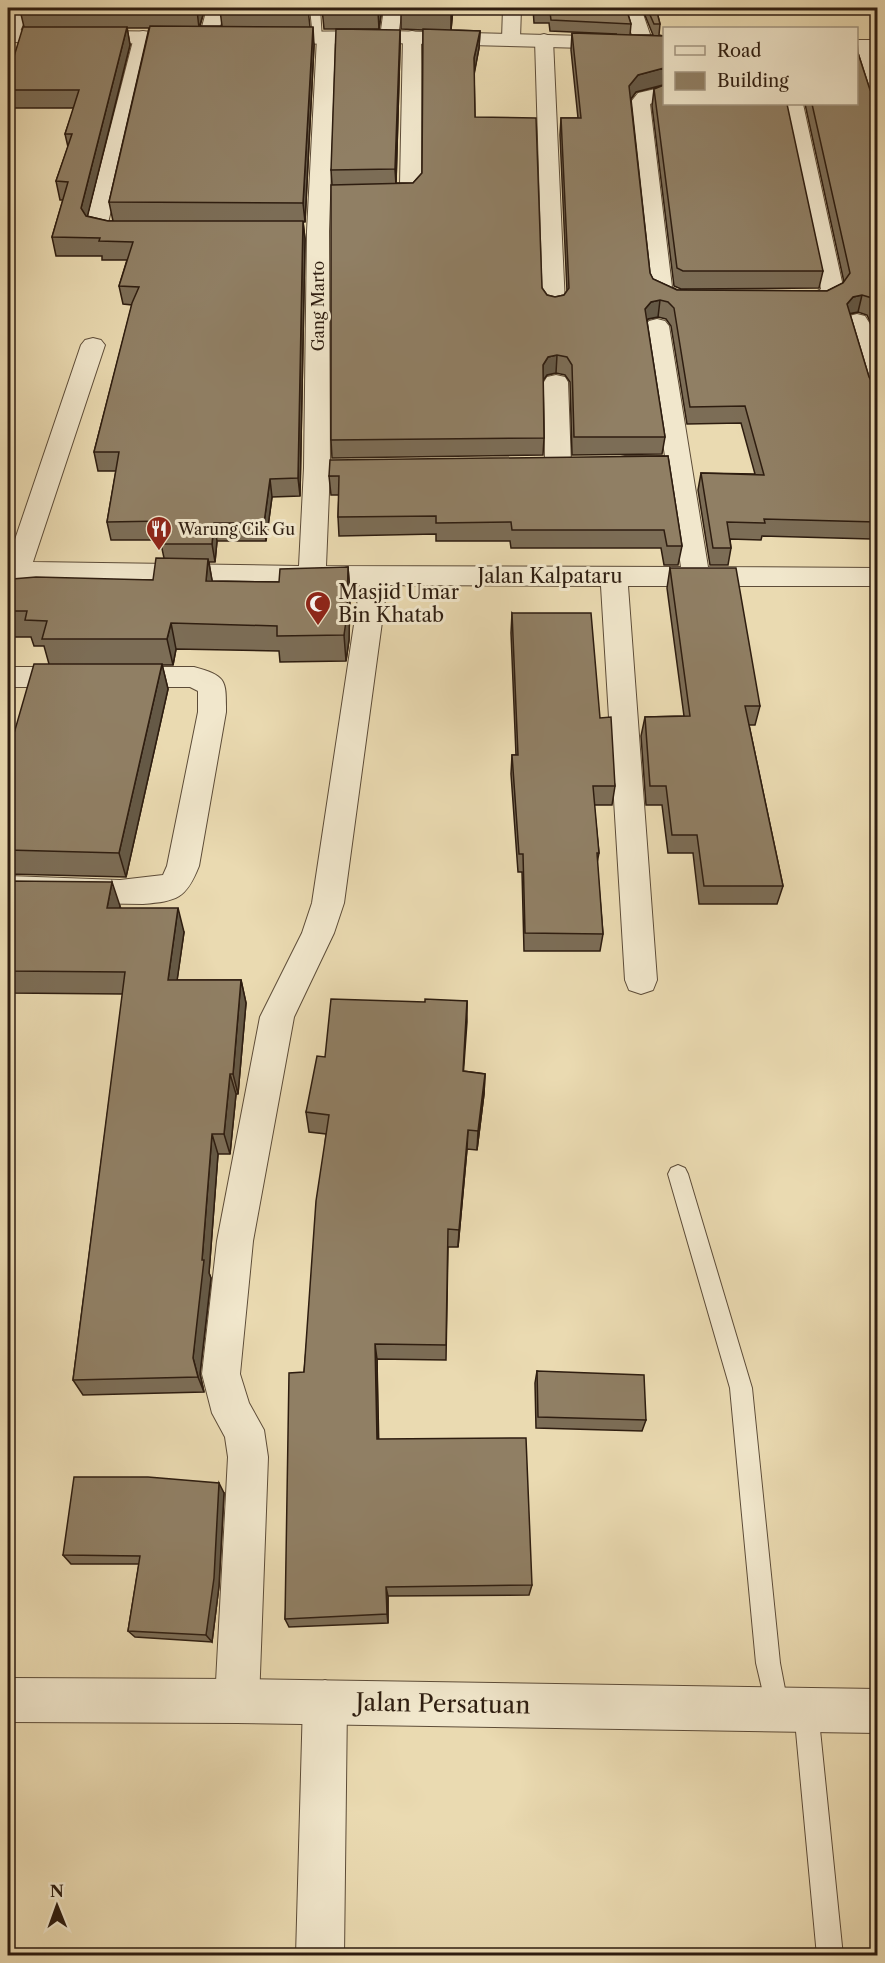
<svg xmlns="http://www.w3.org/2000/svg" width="885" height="1963" font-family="'Libre Caslon Text',serif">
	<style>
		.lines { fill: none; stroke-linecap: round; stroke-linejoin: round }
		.service-casing { stroke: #5d4c38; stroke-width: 2 }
		.minor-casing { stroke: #5d4c38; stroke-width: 2 }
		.tertiary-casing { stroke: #5d4c38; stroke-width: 2 }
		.service { fill: #f1e7cc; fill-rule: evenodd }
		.minor { fill: #f1e7cc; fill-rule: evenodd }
		.tertiary { fill: #f1e7cc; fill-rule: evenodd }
		.wall { fill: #7c6d56; stroke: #2e1d10; stroke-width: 1.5; fill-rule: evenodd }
		.shaded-wall { fill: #655946; stroke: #2e1d10; stroke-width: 1.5 }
		.building { fill: #907f64; stroke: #2e1d10; stroke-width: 1.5 }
		.labels { text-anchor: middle; stroke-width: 6; stroke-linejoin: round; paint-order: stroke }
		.far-street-label { font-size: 16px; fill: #2e1d10; stroke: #f1e7cc }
		.far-poi-label { font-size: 16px; fill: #2e1d10; stroke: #f1e7cc; text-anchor: start }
		.street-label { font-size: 20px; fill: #2e1d10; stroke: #f1e7cc }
		.poi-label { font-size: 20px; fill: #2e1d10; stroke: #f1e7cc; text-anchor: start }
		.near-street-label { font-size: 24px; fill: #2e1d10; stroke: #f1e7cc }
	</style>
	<rect width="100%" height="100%" fill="#eadab1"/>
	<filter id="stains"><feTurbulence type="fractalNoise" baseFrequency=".00333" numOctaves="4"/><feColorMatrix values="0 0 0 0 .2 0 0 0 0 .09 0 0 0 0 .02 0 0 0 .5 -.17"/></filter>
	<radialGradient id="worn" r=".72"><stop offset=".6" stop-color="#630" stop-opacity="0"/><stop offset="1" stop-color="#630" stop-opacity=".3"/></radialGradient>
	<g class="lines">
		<defs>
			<path id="service" d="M 310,8 L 320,8 L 322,40 L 313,38 Z
				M 678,1165 L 685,1168 L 688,1174 L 752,1388 L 780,1663 L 789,1710 L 785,1718 L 777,1722 L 769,1718 L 756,1663 L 730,1388 L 668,1174 L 671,1168 Z
				M 806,1698 L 814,1702 L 818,1710 L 843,1956 L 817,1956 L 794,1710 L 798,1702 Z"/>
			<path id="minor" d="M 12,8 L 30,8 L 18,36 L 16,40 L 9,42 L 8,18 Z
				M 207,8 L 225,8 L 217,38 L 215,42 L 201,42 L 199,38 Z
				M 384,8 L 402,8 L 398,37 L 396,41 L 382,41 L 380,37 Z
				M 503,8 L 521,8 L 520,39 L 518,43 L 504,43 L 502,39 Z
				M 623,8 L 641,8 L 653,43 L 650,47 L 636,47 Z
				M 143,31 L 150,33 L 152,37 L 108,223 L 141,226 L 144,231 L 141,236 C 125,240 105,238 90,232 L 86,223 L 134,37 L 136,33 Z
				M 412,31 L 419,33 L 421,37 L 422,184 L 413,198 L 372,200 L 364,199 L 361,194 L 364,189 L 399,187 L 400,184 L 403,37 L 405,33 Z
				M 326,32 L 333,34 L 335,38 L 329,231 L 330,468 L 326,566 L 681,567 L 667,472 L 625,472 L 616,470 L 612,464 L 616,458 L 625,456 L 665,456 L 645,326 L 649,321 L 657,319 L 665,321 L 669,326 L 708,567 L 878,568 L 878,586 L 628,586 L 657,980 L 653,990 L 641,994 L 629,990 L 625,980 L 601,586 L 387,585 L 344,903 L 334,933 L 294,1017 L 253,1241 L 240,1374 L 249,1403 L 264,1430 L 268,1457 L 259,1701 L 252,1716 L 237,1723 L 222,1716 L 215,1701 L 228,1457 L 225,1437 L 212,1413 L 202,1374 L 217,1241 L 260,1017 L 302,933 L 312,903 L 360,585 L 27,580 L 18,605 L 8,607 L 8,560 L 81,345 L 85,340 L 93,338 L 101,340 L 105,345 L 33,562 L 299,566 L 304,468 L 307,231 L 317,38 L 319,34 Z
				M 544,34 L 551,36 L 553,40 L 565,305 L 562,310 L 554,312 L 546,310 L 543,305 L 535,40 L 537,36 Z
				M 859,40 L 866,42 C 880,62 878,89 878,112 L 871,110 L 868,106 L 856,69 L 856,41 Z
				M 664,87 L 664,99 L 650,104 L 672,287 L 677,290 L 704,293 L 707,298 L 704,303 C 686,307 661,306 650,290 L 630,103 L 638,93 Z
				M 783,104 L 803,104 L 844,291 C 831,310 804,309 784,304 L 781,299 L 784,294 C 796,291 812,296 821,289 Z
				M 857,314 L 865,316 C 882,340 878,374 878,401 L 869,399 L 866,394 L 845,321 L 849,316 Z
				M 556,375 L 565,377 L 568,382 L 571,464 L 567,470 L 558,472 L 549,470 L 545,464 L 544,382 L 547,377 Z
				M 8,667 L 194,667 C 227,676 226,680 226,712 L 199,866 C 186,899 177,901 143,904 L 8,902 L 8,876 L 120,880 L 163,875 L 167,866 L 198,712 L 198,691 L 190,687 L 8,687 Z
				M 325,1680 L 340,1687 L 347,1702 L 344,1956 L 296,1956 L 303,1702 L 310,1687 Z"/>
			<path id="tertiary" d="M 8,30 L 192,32 L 199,34 L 201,38 L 199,42 L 192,44 L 8,42 Z
				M 389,31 L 664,38 L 664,50 L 389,43 L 270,44 L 263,42 L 261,38 L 263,34 L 270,32 Z
				M 856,40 L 878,40 L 878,52 L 856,52 Z
				M 8,1678 L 237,1679 L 878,1689 L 878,1733 L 237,1723 L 8,1722 Z"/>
		</defs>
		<!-- service casing -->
		<use href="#service" class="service-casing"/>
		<!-- minor casing -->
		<use href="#minor" class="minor-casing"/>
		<!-- tertiary casing -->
		<use href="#tertiary" class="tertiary-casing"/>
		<!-- service -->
		<use href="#service" class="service"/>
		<!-- minor -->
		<use href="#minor" class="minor"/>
		<!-- tertiary -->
		<use href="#tertiary" class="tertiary"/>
	</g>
	<!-- wall -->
	<path class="wall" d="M 205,8 L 200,26 L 222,26 L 220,10 L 308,8 L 310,27 L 314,45 L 305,222 L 303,222 L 305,239 L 300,496 L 272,497 L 266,541 L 217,541 L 215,562 L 209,562 L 212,581 L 279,582 L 348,567 L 350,594 L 349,640 L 346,661 L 280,662 L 279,651 L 176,649 L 173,665 L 162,665 L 168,689 L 126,877 L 8,874 L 8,754 L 49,664 L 44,646 L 34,646 L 31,637 L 8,637 L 8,580 L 153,580 L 164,558 L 161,544 L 161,540 L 111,540 L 107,522 L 116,471 L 98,471 L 94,452 L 132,305 L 123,304 L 119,286 L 127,260 L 102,260 L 102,256 L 56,256 L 52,237 L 63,200 L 60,200 L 56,181 L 68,147 L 65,134 L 74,108 L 8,108 L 8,76 L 24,27 L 20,10 ZM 127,28 L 149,28 L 109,202 L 113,221 L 108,221 L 87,216 L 130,45 Z
		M 322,8 L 382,8 L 379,29 L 324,29 Z
		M 401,8 L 453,8 L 451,30 L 480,31 L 479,48 L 474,73 L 475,117 L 542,288 L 547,295 L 555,297 L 564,295 L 567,291 L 560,135 L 561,118 L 578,118 L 571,50 L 572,33 L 617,34 L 550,31 L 549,23 L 534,23 L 533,8 L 626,8 L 631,24 L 630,35 L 653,35 L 642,8 L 656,8 L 660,24 L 659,35 L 664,36 L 664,104 L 823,271 L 819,288 L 681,289 L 674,286 L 652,106 L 654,89 L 664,85 L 636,92 L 631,99 L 650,273 L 653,279 L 677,290 L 827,291 L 843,283 L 844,282 L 805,104 L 856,104 L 858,53 L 870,90 L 874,95 L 878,96 L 878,344 L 876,335 L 867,315 L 858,312 L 850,314 L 869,377 L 873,384 L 878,385 L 878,548 L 873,548 L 871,539 L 762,536 L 761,540 L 730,539 L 731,548 L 728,565 L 710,565 L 698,490 L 701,473 L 755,474 L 741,423 L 687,424 L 671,326 L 666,319 L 658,317 L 648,319 L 647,321 L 665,437 L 662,454 L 572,455 L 570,382 L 565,375 L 556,373 L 547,375 L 543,380 L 544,438 L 543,455 L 332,458 L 331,440 L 332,185 L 331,170 L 400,30 L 400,46 L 396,183 L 413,183 L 422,173 L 423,30 L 401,29 Z
		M 878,51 L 878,68 L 876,57 Z
		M 668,456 L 682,546 L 678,565 L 664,565 L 661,548 L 511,548 L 510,541 L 436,541 L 436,534 L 339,536 L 338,517 L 339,495 L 331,495 L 329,476 Z
		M 670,568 L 760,706 L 755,725 L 749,725 L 783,886 L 777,904 L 699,904 L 693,853 L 668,853 L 662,805 L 646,805 L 641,736 L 645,717 L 684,716 L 667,588 Z
		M 512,613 L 600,718 L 615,786 L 612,805 L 594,805 L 599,853 L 597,863 L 603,934 L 600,951 L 524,951 L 522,872 L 518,872 L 511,774 L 512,755 L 516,755 L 511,633 Z
		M 8,881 L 120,906 L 120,908 L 184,932 L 177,980 L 241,980 L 246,1003 L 238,1094 L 236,1094 L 230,1154 L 218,1154 L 209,1273 L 211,1278 L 200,1374 L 204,1392 L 83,1395 L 73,1380 L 123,994 L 8,993 Z
		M 467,1001 L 463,1071 L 485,1074 L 484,1094 L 477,1150 L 467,1149 L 458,1247 L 448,1247 L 446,1360 L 377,1359 L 378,1439 L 532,1585 L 529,1595 L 388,1596 L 388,1623 L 289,1627 L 285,1619 L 304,1372 L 326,1134 L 309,1132 L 306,1112 L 325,1057 L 425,1002 Z
		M 537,1371 L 646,1420 L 642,1431 L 536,1428 L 535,1383 Z
		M 224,1493 L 219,1586 L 212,1642 L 135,1637 L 128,1631 L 139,1564 L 71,1564 L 63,1555 Z"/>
	<!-- shaded-wall -->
	<path class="shaded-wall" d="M 198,8 L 205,8 L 199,28 L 197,10 Z
		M 379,8 L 382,8 L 379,29 L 378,11 Z
		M 452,8 L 453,8 L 451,30 L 451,12 Z
		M 127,27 L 130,45 L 85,226 L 81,208 Z
		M 313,27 L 314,45 L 305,222 L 303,203 Z
		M 400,30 L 400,46 L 396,185 L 395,169 Z
		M 480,31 L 479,48 L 474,75 L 474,58 Z
		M 664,68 L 663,85 L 636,92 L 628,103 L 629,86 L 638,75 Z
		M 303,221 L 305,239 L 300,496 L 298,478 Z
		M 862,295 L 858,312 L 848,314 L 847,304 L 853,297 Z
		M 660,300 L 658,317 L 648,319 L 643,326 L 645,309 L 651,302 Z
		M 557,355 L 556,373 L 547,375 L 542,382 L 543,365 L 548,357 Z
		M 270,479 L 272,497 L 266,541 L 264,523 Z
		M 214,523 L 217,541 L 215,562 L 212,544 Z
		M 208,559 L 213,585 L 206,581 Z
		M 348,567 L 350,594 L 349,640 L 346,661 L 344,635 Z
		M 171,623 L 176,649 L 173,665 L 167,639 Z
		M 162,664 L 168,689 L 126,877 L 119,853 Z
		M 112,882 L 120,906 L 115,931 L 107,908 Z
		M 178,908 L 184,932 L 174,1002 L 168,980 Z
		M 241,980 L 246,1003 L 238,1094 L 233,1074 Z
		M 467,1001 L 467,1022 L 462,1092 L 463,1071 Z
		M 230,1074 L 236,1094 L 230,1154 L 224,1134 Z
		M 485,1074 L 484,1094 L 477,1150 L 478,1131 Z
		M 468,1130 L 467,1149 L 458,1247 L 459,1230 Z
		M 212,1134 L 218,1154 L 209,1273 L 211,1278 L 200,1374 L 204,1392 L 198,1377 L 193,1358 L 202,1260 Z
		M 375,1344 L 377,1359 L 379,1452 L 377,1439 Z
		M 219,1483 L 224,1493 L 219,1586 L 212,1642 L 206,1635 Z
		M 386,1587 L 388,1596 L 388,1623 L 387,1614 Z"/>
	<!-- building -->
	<path class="building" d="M 21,8 L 198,8 L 197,10 L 20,10 Z
		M 220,8 L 308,8 L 309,10 L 220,10 Z
		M 322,8 L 379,8 L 378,11 L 322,10 Z
		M 401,8 L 452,8 L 451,12 L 401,11 Z
		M 534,8 L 626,8 L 631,24 L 551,20 L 550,12 L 535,12 Z
		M 647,8 L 656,8 L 660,24 L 654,24 Z
		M 150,26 L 313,27 L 303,203 L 109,202 Z
		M 23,27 L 127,27 L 81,208 L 86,216 L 108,221 L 303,221 L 298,478 L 270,479 L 264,523 L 214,523 L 212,544 L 161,544 L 164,521 L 107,522 L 119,452 L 94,452 L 132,303 L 139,287 L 119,286 L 133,242 L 99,241 L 100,238 L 52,237 L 68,182 L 56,181 L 72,134 L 65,134 L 79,90 L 8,90 L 8,76 Z
		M 336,29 L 400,30 L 395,169 L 331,170 Z
		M 423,29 L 480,31 L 474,58 L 475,117 L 536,118 L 542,288 L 547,295 L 555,297 L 564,295 L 569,288 L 561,118 L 581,118 L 572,33 L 664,36 L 664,68 L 638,75 L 629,86 L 650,273 L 653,279 L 677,290 L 827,291 L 843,283 L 850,273 L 812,104 L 856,104 L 856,41 L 857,41 L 858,53 L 870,90 L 874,95 L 878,96 L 878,310 L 872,298 L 862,295 L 853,297 L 847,304 L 869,377 L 873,384 L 878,385 L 878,529 L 876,522 L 764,519 L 765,523 L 727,522 L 731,548 L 713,548 L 701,473 L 764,475 L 745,406 L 690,407 L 674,308 L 668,302 L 660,300 L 651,302 L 645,309 L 665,437 L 574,437 L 572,365 L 567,357 L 557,355 L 548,357 L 543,365 L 544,438 L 331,440 L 331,185 L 413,183 L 422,173 Z
		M 664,85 L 664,104 L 787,104 L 823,271 L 683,271 L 677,268 L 654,89 Z
		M 668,456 L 682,546 L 667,546 L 664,530 L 512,530 L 511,522 L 436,523 L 436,516 L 338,517 L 339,476 L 329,476 L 330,460 Z
		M 156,558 L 208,559 L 206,581 L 279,582 L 280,569 L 348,567 L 347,614 L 344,635 L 277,636 L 277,626 L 171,623 L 167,639 L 42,639 L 47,621 L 25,620 L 27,611 L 8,611 L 8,580 L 12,579 L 36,577 L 153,580 Z
		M 670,568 L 736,568 L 760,706 L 745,706 L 783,886 L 704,886 L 697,835 L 672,835 L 666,786 L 650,786 L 645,717 L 690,716 Z
		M 512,613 L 591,613 L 600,718 L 611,717 L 615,786 L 593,786 L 599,853 L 597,853 L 603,934 L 525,933 L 523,854 L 519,854 L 512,755 L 518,755 Z
		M 34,664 L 162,664 L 119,853 L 8,850 L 8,754 Z
		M 8,881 L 112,882 L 107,908 L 178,908 L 168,980 L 241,980 L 233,1074 L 230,1074 L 224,1134 L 212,1134 L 202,1260 L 204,1260 L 193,1358 L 198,1377 L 73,1380 L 125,972 L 8,971 Z
		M 331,999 L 425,1002 L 425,999 L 467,1001 L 463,1071 L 485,1074 L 478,1131 L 468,1130 L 459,1230 L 448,1229 L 446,1345 L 375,1344 L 377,1439 L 526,1438 L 532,1585 L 386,1587 L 387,1614 L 285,1619 L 289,1373 L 304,1372 L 316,1201 L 329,1115 L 306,1112 L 317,1056 L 325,1057 Z
		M 537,1371 L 644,1375 L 646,1420 L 538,1417 Z
		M 74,1477 L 148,1477 L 219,1483 L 214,1578 L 206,1635 L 128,1631 L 140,1556 L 63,1555 Z"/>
	<!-- icons -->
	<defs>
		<symbol id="restaurant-pin" viewBox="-11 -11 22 30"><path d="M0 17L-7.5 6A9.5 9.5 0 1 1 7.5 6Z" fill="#8f2418" stroke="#f1e7cc"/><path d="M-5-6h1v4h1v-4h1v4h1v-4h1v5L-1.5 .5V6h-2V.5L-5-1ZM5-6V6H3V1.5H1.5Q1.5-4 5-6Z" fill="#fff"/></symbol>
		<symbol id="mosque-pin" viewBox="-11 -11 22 30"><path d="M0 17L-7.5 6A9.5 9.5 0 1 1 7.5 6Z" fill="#8f2418" stroke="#f1e7cc"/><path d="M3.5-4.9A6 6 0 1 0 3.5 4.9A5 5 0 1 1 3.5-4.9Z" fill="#fff"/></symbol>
	</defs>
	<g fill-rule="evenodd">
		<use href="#restaurant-pin" x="144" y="514" width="30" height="40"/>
		<use href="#mosque-pin" x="303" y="589" width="30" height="40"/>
	</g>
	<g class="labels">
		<!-- far-street labels -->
		<g class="far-street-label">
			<text transform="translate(318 306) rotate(-90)" y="6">Gang Marto</text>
		</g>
		<!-- far-poi labels -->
		<g class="far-poi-label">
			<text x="178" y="535">Warung Cik Gu</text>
		</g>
		<!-- street labels -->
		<g class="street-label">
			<text x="550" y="583">Jalan Kalpataru</text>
		</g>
		<!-- poi labels -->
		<g class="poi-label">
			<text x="338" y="599">Masjid Umar<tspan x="338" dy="23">Bin Khatab</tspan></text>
		</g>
		<!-- near-street labels -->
		<g class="near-street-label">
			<text transform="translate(443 1704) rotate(1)" y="8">Jalan Persatuan</text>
		</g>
	</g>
	<!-- margin -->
	<rect width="885" height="1963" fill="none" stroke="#eadab1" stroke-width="30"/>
	<rect x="9" y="9" width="867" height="1945" fill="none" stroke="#2e1d10" stroke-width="3"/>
	<rect x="15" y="15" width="855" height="1933" fill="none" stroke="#2e1d10" stroke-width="1.5"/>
	<!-- legend -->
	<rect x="663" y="27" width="195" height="78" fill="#f1e7cc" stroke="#a39681" stroke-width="1.5"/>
	<rect x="675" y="46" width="30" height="9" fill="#f1e7cc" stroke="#a39681" stroke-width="1.5"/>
	<text x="717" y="57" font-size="18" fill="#2e1d10">Road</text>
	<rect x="675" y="72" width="30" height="18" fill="#907f64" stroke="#a39681" stroke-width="1.5"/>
	<text x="717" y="87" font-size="18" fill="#2e1d10">Building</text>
	<!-- north arrow -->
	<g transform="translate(57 1906) rotate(359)" stroke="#f1e7cc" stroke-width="4.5" paint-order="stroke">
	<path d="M0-4.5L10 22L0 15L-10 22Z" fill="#2e1d10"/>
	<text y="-9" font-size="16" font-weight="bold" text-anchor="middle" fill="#2e1d10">N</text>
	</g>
	<rect width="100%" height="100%" filter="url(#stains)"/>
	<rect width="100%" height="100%" fill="url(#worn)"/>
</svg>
